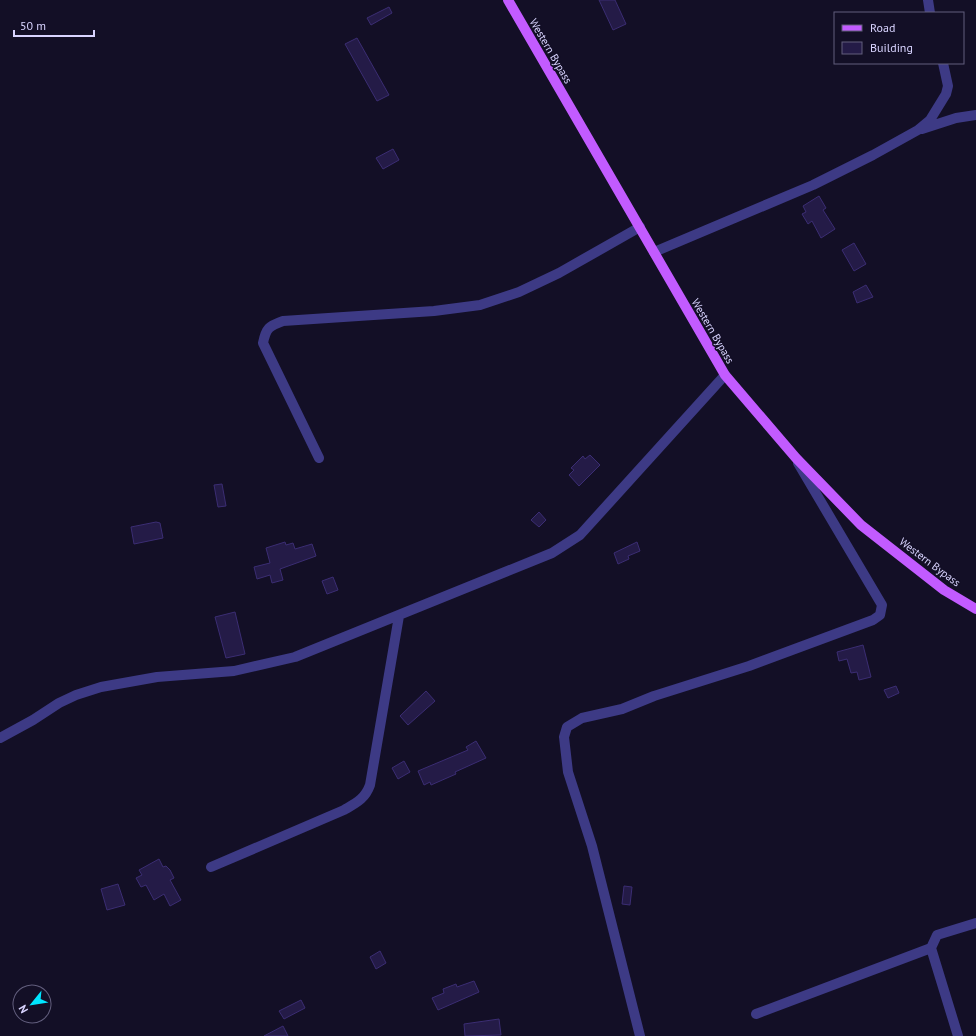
<svg xmlns="http://www.w3.org/2000/svg" width="976" height="1036" font-family="'PT Sans',sans-serif">
	<style>
		.building { fill: #241b47; stroke: #3b2d73 }
		.lines { fill: none; stroke-linecap: round; stroke-linejoin: round }
		.minor { stroke: #3d3a85; stroke-width: 10 }
		.major { stroke: #c25bff; stroke-width: 10 }
		.labels { text-anchor: middle; stroke-width: 3; stroke-linejoin: round; paint-order: stroke }
		.street-label { font-size: 11px; fill: #d9d4ff; stroke: #130f26 }
	</style>
	<rect width="100%" height="100%" fill="#130f26"/>
	<!-- building -->
	<path class="building" d="M 599,0 L 615,0 L 626,24 L 613,30 Z
		M 389,7 L 392,13 L 371,25 L 367,18 Z
		M 357,38 L 389,95 L 377,101 L 345,44 Z
		M 393,149 L 399,160 L 383,169 L 376,158 Z
		M 819,196 L 826,208 L 823,210 L 835,229 L 821,238 L 812,221 L 808,224 L 802,214 L 806,212 L 803,206 Z
		M 854,243 L 866,264 L 854,271 L 842,250 Z
		M 866,285 L 873,297 L 857,303 L 853,292 Z
		M 590,455 L 600,465 L 579,486 L 569,475 L 574,470 L 571,468 L 583,456 L 585,459 Z
		M 222,484 L 226,506 L 218,507 L 214,485 Z
		M 539,512 L 546,520 L 539,527 L 531,520 Z
		M 156,522 L 160,523 L 163,538 L 134,544 L 131,527 Z
		M 285,542 L 286,545 L 293,543 L 295,549 L 312,544 L 316,556 L 280,569 L 283,580 L 272,583 L 270,575 L 257,579 L 254,567 L 270,563 L 266,548 Z
		M 637,542 L 640,551 L 628,556 L 629,559 L 618,564 L 614,553 Z
		M 333,577 L 338,590 L 327,594 L 322,581 Z
		M 235,612 L 245,654 L 226,658 L 215,617 Z
		M 863,645 L 871,677 L 859,680 L 857,672 L 851,673 L 847,659 L 839,661 L 837,652 Z
		M 896,686 L 899,693 L 888,698 L 884,690 Z
		M 426,691 L 435,701 L 408,725 L 400,716 Z
		M 476,741 L 486,758 L 455,772 L 456,774 L 431,785 L 430,782 L 424,785 L 418,771 L 468,750 L 466,747 Z
		M 404,761 L 410,772 L 398,779 L 392,768 Z
		M 159,859 L 163,867 L 166,866 L 170,870 L 174,878 L 170,880 L 181,900 L 170,906 L 164,894 L 154,900 L 146,885 L 141,887 L 136,878 L 142,875 L 139,870 Z
		M 118,884 L 125,905 L 107,910 L 101,889 Z
		M 624,886 L 632,887 L 630,905 L 622,904 Z
		M 380,951 L 386,963 L 376,969 L 370,957 Z
		M 474,981 L 479,992 L 438,1010 L 432,998 L 444,993 L 443,989 L 456,984 L 457,987 Z
		M 301,1000 L 305,1008 L 284,1019 L 279,1011 Z
		M 499,1019 L 501,1035 L 465,1036 L 464,1024 Z
		M 283,1026 L 288,1036 L 264,1036 Z"/>
	<g class="lines">
		<!-- minor -->
		<path class="minor" d="M 928,0 L 930,13
			M 922,129 L 956,118 L 976,115
			M 654,252 L 813,185 L 873,155 L 918,130 L 930,120 L 946,94 L 948,86 L 943,63
			M 319,458 L 263,343 C 266,328 269,326 283,321 L 434,311 L 480,305 L 519,292 L 559,273 L 640,227
			M 0,738 L 33,720 L 59,703 L 76,695 L 101,687 L 157,677 L 234,671 L 295,657 L 552,553 L 580,535 L 725,375
			M 211,867 L 344,810 C 356,803 365,799 370,785 L 399,616
			M 756,1014 L 931,948
			M 640,1036 L 592,846 L 568,772 L 564,737 L 567,727 L 582,718 L 622,709 L 654,696 L 749,666 L 873,620 L 880,615 L 882,605 L 798,463
			M 958,1036 L 931,948 L 937,935 L 976,923"/>
		<!-- major -->
		<path class="major" d="M 508,0 L 725,375 L 796,458 L 861,525 L 944,590 L 976,609"/>
	</g>
	<g class="labels">
		<!-- street labels -->
		<g class="street-label">
			<text transform="translate(551 51) rotate(60)" y="4">Western Bypass</text>
			<text transform="translate(713 331) rotate(60)" y="4">Western Bypass</text>
			<text transform="translate(930 562) rotate(37)" y="4">Western Bypass</text>
		</g>
	</g>
	<!-- legend -->
	<rect x="834" y="12" width="130" height="52" fill="#130f26" stroke="#625e7d"/>
	<rect x="842" y="25" width="20" height="6" fill="#c25bff" stroke="#625e7d"/>
	<text x="870" y="32" font-size="12" fill="#d9d4ff">Road</text>
	<rect x="842" y="42" width="20" height="12" fill="#241b47" stroke="#625e7d"/>
	<text x="870" y="52" font-size="12" fill="#d9d4ff">Building</text>
	<!-- north arrow -->
	<g transform="translate(32 1004) rotate(240)"><circle r="19" fill="#130f26" stroke="#625e7d"/>
	<path d="M0-3L7 15L0 10L-7 15Z" fill="#00e5ff"/>
	<text y="-6" font-size="11" font-weight="bold" text-anchor="middle" fill="#d9d4ff">N</text>
	</g>
	<!-- scale -->
	<path d="M14 30v6h80v-6" fill="none" stroke="#d9d4ff" stroke-width="2"/>
	<text x="20" y="30" font-size="12" fill="#d9d4ff" stroke="#130f26" stroke-width="3" paint-order="stroke">50 m</text>
</svg>
